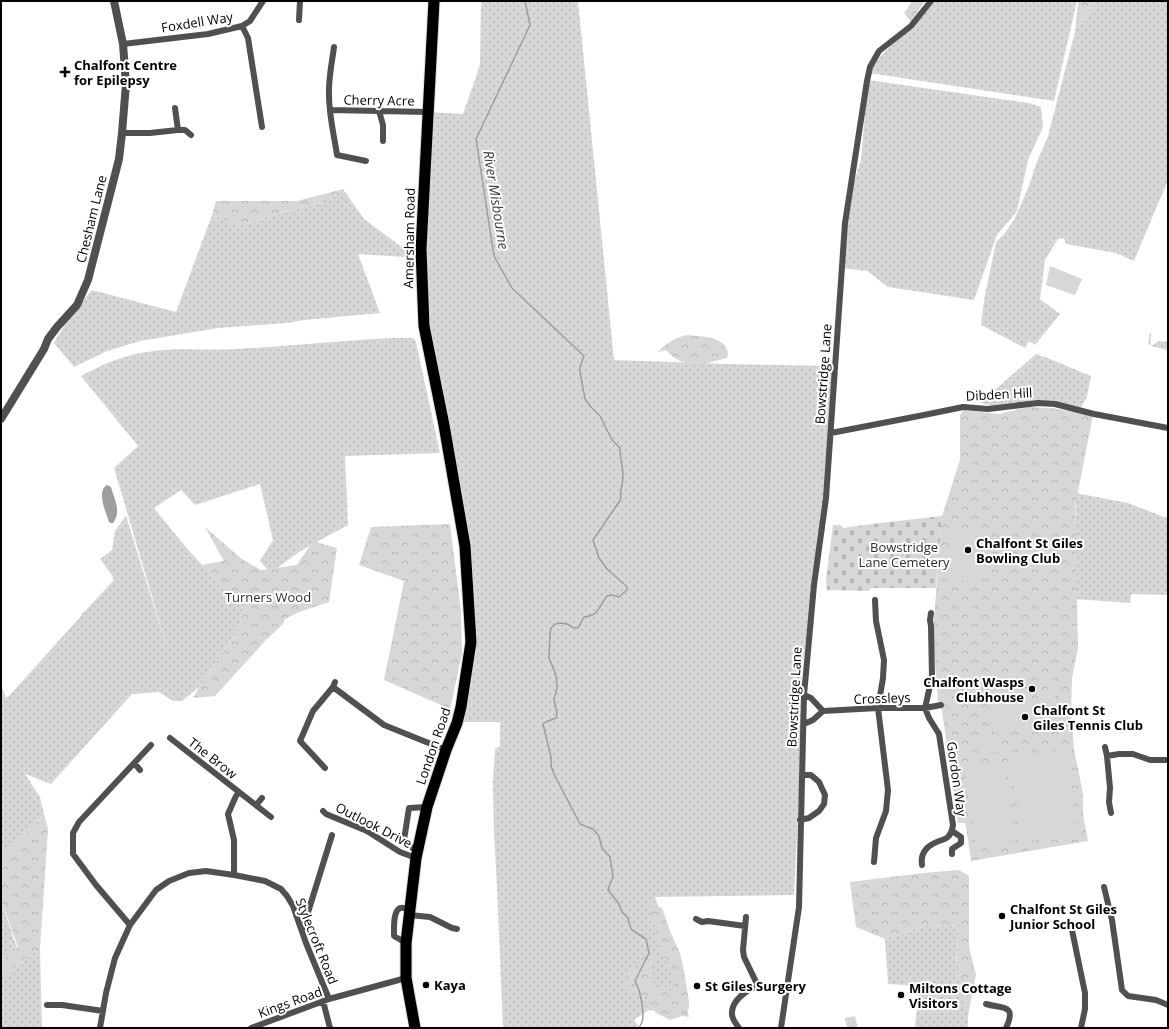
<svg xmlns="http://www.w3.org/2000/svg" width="1169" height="1029" font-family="'Open Sans',sans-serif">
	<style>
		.grass { fill: url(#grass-dots) }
		.forest { fill: url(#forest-crowns) }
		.cemetery { fill: url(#cemetery-stones) }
		.pitch { fill: #d7d7d7 }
		.water { fill: #9e9e9e }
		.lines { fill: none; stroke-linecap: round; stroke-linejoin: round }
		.stream { stroke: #9e9e9e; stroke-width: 1.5 }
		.trunk-casing { stroke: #dbdbdb; stroke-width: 13 }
		.minor { stroke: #505050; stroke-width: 6 }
		.tertiary { stroke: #505050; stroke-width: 8 }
		.trunk { stroke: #000; stroke-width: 11 }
		.poi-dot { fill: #000; stroke: #fff; stroke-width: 1.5 }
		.labels { text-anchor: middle; stroke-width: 4; stroke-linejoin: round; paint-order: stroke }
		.street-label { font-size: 13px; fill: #000; stroke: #fff }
		.poi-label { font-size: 13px; font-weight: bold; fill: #000; stroke: #fff; text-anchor: start }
		.park-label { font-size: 13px; fill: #2e2e2e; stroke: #fff }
		.water-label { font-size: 14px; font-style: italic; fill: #3f3f3f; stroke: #fff }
	</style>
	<defs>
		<pattern id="grass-dots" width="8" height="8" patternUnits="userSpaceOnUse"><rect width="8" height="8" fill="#d7d7d7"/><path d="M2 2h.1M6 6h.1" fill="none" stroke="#b7b7b7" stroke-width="1.8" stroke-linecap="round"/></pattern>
		<pattern id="forest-crowns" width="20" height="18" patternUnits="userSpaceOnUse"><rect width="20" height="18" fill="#d7d7d7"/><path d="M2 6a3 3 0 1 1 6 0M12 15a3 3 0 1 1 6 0" fill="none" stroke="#b7b7b7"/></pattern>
		<pattern id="cemetery-stones" width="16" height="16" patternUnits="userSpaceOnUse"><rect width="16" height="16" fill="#d7d7d7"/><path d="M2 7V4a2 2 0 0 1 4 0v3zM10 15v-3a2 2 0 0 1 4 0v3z" fill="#b7b7b7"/></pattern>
	</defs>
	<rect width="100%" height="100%" fill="#fff"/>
	<!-- grass -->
	<path class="grass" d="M 481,1 L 578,1 L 614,360 L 726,364 L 834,366 L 826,498 L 801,676 L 804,695 L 794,895 L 655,897 L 679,968 L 689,1017 L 649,1010 L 634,1020 L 640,1028 L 503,1028 L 497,887 L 494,834 L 493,782 L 495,749 L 500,746 L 500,722 L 463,722 L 471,642 L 463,536 L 424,326 L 428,112 L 463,114 L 480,65 Z
		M 931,1 L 1077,1 L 1054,101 L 869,73 L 870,67 L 903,33 Z
		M 1096,1 L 1168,1 L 1168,180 L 1134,261 L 1116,253 L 1066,244 L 1064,238 L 1058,239 L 1045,260 L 1040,299 L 1060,314 L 1035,345 L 1029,341 L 1025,348 L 981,325 L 984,300 L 996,242 L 1004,234 L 1014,220 L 1029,186 L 1036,164 L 1048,136 L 1075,32 Z
		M 868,80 L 1029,103 L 1041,107 L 1043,127 L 1028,160 L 1017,211 L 997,235 L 974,300 L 888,287 L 867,271 L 841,268 L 850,194 L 861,160 Z
		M 343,189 L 364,219 L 411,254 L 405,257 L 358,254 L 380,313 L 304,320 L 287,323 L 218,328 L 140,341 L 107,351 L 74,367 L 54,343 L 70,316 L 92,290 L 176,312 L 212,215 L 239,226 L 276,214 L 329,201 Z
		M 1150,333 L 1151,334 L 1150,344 L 1153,345 L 1159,341 L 1168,342 L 1168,350 L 1155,347 L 1148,344 Z
		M 390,338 L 413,338 L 416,342 L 440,453 L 345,456 L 348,525 L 302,550 L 270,573 L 260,561 L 273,540 L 260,484 L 195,505 L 181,490 L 154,508 L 184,545 L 244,611 L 238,630 L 200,686 L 182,701 L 173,701 L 159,692 L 132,694 L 51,784 L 25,774 L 40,797 L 44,814 L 1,859 L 1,686 L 6,697 L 9,696 L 81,616 L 82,613 L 85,611 L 113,581 L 113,577 L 100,559 L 112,550 L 115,531 L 126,516 L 168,651 L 114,468 L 138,446 L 81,376 C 101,365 124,355 147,352 C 177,347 208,351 238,349 C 289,346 339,341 390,338 Z
		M 1036,354 L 1050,359 L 1091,376 L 1087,397 L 1081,407 L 1051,402 L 993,406 L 980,403 Z
		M 1076,493 L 1128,503 L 1164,517 L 1168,518 L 1168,595 L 1131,594 L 1130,603 L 1075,599 L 1074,564 Z
		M 1,901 L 17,948 L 1,963 Z
		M 959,925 L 956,966 L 968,1016 L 968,1028 L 915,1028 L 919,986 L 888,984 L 885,939 L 926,926 Z
		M 40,949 L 42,1028 L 1,1028 L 1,977 Z"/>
	<!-- forest -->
	<path class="forest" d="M 910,1 L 924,2 L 911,22 L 904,13 L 911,3 Z
		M 1078,1 L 1096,1 L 1075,32 Z
		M 343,189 L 329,201 L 276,214 L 239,226 L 212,215 L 216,201 L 297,201 Z
		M 687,335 C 700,337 716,335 725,346 C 728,350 729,354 727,358 C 704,364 684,371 666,350 L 658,352 C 665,344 676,337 687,335 Z
		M 1028,407 L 1051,408 L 1093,415 L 1075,507 L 1078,648 L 1072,678 L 1071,716 L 1074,749 L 1083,794 L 1083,814 L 1088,841 L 971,861 L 966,826 L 964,823 L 958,823 L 942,711 L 938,700 L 934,651 L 934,619 L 942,516 L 960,460 L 960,415 L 964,410 L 999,414 Z
		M 450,524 L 461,612 L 462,654 L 450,709 L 384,680 L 404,581 L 359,565 L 371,527 Z
		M 205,527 L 243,560 L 261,570 L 297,565 L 313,541 L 337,548 L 329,602 L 299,612 L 285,619 L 283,624 L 266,640 L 215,696 L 193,698 L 200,686 L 238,630 L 244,611 L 202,565 L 224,561 Z
		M 44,814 L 48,829 L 40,949 L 1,977 L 1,963 L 18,947 L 1,900 L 1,859 Z
		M 959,870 L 969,876 L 969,947 L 976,975 L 968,1016 L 956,966 L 959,925 L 926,926 L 885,939 L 856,927 L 850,882 L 923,873 Z
		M 655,906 L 662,908 L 670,931 L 680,953 L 684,971 L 689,1002 L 689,1008 L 682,1016 L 670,1020 L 656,1013 L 645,994 L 633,993 L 624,984 L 628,974 L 639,963 L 644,953 L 655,956 L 655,966 L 649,983 L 655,989 L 672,990 L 674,976 L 661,950 L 651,915 Z"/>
	<!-- cemetery -->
	<path class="cemetery" d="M 942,516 L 936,588 L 871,588 L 869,591 L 827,590 L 826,581 L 833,525 L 841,525 L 843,528 L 880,523 Z
		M 855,1016 L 858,1028 L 847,1028 L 845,1018 Z"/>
	<!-- pitch -->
	<path class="pitch" d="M 1050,266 L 1082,279 L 1075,295 L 1046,285 Z
		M 955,529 L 986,532 L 989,534 L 990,537 L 986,579 L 946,582 L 946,571 L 950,531 L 951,530 Z
		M 1054,696 L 1059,725 L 995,734 L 990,705 Z
		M 998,738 L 999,751 L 978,754 L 976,741 Z
		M 1066,749 L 1078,834 L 1023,842 L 1010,757 Z
		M 1004,762 L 1015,841 L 977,846 L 965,768 Z"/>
	<!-- water -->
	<path class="water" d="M 107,485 L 111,487 C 114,499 122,511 113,523 L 111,523 L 109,522 C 106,512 96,492 107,485 Z"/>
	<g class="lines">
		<!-- stream -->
		<path class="stream" d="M 525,1 L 530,25 L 476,139 L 494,256 L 512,288 L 584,356 L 580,367 L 580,372 L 585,399 L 591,407 L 600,416 L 612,440 L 620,448 C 620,458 623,467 623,477 C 623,485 619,491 621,499 L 593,540 L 599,558 L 607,569 L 625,585 L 627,587 L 627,590 L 619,597 L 612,595 L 607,596 C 598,607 600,615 584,617 L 578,628 L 574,628 L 567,624 L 561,623 L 555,624 L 551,628 L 550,633 L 549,658 L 556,675 L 557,688 L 554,699 L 557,714 L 556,718 L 546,722 L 543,724 L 551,757 L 551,766 L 554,774 L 580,824 L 593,829 L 599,836 L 602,848 L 610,857 L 613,876 L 608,890 L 619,904 L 622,912 L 628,918 L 630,926 L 632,930 L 646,939 L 649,953 L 635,981 C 640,989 645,1013 642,1022 C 641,1024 640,1026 639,1028"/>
		<defs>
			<path id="trunk" d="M 415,1028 L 406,978 L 406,943 L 416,858 L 427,807 L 446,750 L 457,723 L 461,707 L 471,642 L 465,546 L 444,425 L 424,326 L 421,249 L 434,1"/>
		</defs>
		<!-- trunk casing -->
		<use href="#trunk" class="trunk-casing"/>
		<!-- minor -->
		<path class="minor" d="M 299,20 L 300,1
			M 242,26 L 248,38 L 262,127
			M 123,44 L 208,34 L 242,26 L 250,21 L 263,1
			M 334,47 C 332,62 329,76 329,90 C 328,112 334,134 337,155 L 366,161
			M 175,108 L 178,130
			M 330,110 L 428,112
			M 379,111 L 383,125 L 383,141
			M 122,133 L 150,133 L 178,130 L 185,130 L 191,135
			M 831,433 L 924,415 L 963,407 L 988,409 L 1038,403 L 1055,404 L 1094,414 L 1168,428
			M 333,687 L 384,725 L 446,750
			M 804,695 L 811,698 L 823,711
			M 804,724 L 813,720 L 823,711 L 878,708 L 925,708 L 941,705
			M 170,738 L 271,817
			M 1105,747 L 1107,756
			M 135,764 L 140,770
			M 325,768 L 300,741 L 313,711 L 333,687 L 335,682
			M 256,805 L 262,798
			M 323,811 L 326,814 L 367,831 L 400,852 L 416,858
			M 1111,813 L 1109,802 L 1110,788 L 1107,756 L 1119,754 L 1133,754 L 1150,760 L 1168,760
			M 800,820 L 809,818 L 819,811 L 824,804 L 825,795 L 819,782 L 811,775 L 802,775
			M 952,831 L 961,837 L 961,843 L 952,849 L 952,854
			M 417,852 L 404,840 L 409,808 L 427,807
			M 874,862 L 876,838 L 886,811 L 888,790 L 878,708 L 883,678 L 884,660 L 876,621 L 875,600
			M 922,865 C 920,852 928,845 939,841 C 942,840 946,839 948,837 C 952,833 952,830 953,825 L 939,734 L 929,718 L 925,708 L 932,677 L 931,626 L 930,620 L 931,613
			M 234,875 L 234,840 L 228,814 L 236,796 L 239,792
			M 1104,887 L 1112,920 L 1122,990 L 1128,996 L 1156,1000 L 1168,1005
			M 409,915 L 430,917 L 452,928 L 457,929
			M 746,917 L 743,950 L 744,957 L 758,986
			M 696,919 L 702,922 L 708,921 L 745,926
			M 130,925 L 96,885 L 73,854 L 73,833 L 79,822 L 151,745
			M 302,930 L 305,922 L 332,835
			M 1072,930 L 1085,993 L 1085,1009 L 1081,1028
			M 406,943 L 394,936 C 394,929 393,911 400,908 C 403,907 407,909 410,909
			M 323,1001 L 330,1028
			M 986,1004 C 1003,1009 1017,1004 1006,1028
			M 47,1005 L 62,1005 L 103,1011
			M 100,1028 L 106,993 L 115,958 L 130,925 L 156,890 L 169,881 L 189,873 L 206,871 L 234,875 L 265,881 L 281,889 L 287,896 L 293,906 L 306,943 L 329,999
			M 251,1028 L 329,999 L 406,978
			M 739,1028 C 736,1024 732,1019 732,1014 C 731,1001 747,989 759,986 C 768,984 778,987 787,988
			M 781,1028 L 799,907 L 804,695 L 814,585 L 826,498 L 845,223 L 867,81 L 870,67 L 879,51 L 911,26 L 931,1"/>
		<!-- tertiary -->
		<path class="tertiary" d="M 1,419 L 44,349 L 48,339 L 57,327 L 77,305 L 88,280 L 119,159 L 122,133 L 126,84 L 123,44 L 114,1"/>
		<!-- trunk -->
		<use href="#trunk" class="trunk"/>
	</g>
	<!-- markers -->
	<g class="poi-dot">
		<path d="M63 66h4v4h4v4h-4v4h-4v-4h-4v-4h4z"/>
		<circle cx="968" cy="550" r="4"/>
		<circle cx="1032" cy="689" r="4"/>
		<circle cx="1025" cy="717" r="4"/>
		<circle cx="1002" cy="916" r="4"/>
		<circle cx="426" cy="985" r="4"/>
		<circle cx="697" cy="986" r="4"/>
		<circle cx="901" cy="995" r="4"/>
	</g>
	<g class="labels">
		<!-- street labels -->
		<g class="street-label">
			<text transform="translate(197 22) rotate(-9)" y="5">Foxdell Way</text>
			<text transform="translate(379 100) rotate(1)" y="5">Cherry Acre</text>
			<text transform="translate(91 219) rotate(-76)" y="5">Chesham Lane</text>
			<text transform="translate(409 238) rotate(-89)" y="5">Amersham Road</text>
			<text transform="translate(823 374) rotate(-86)" y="5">Bowstridge Lane</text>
			<text transform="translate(999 394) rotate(-3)" y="5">Dibden Hill</text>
			<text transform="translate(794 697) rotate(-87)" y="5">Bowstridge Lane</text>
			<text transform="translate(882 698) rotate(-2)" y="5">Crossleys</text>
			<text transform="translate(433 746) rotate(-71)" y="5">London Road</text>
			<text transform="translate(213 758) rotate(38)" y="5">The Brow</text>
			<text transform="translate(957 779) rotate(82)" y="5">Gordon Way</text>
			<text transform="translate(374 825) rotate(27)" y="5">Outlook Drive</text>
			<text transform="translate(317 941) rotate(68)" y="5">Stylecroft Road</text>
			<text transform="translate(290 1002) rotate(-20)" y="5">Kings Road</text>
		</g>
		<!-- poi labels -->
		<g class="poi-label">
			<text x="74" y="70">Chalfont Centre<tspan x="74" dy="15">for Epilepsy</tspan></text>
			<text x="976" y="548">Chalfont St Giles<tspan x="976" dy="15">Bowling Club</tspan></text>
			<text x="1024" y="687" text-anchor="end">Chalfont Wasps<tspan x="1024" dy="15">Clubhouse</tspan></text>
			<text x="1033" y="715">Chalfont St<tspan x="1033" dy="15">Giles Tennis Club</tspan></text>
			<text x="1010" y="914">Chalfont St Giles<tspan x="1010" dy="15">Junior School</tspan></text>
			<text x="434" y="990">Kaya</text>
			<text x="705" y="991">St Giles Surgery</text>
			<text x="909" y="993">Miltons Cottage<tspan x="909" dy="15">Visitors</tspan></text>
		</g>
		<!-- park labels -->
		<g class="park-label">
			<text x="904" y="552">Bowstridge<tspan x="904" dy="15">Lane Cemetery</tspan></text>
			<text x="268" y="602">Turners Wood</text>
		</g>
		<!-- water labels -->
		<g class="water-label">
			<text transform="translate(496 200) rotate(81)" y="5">River Misbourne</text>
		</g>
	</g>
	<!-- border -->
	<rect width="1169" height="1029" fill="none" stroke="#000000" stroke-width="4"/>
</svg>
